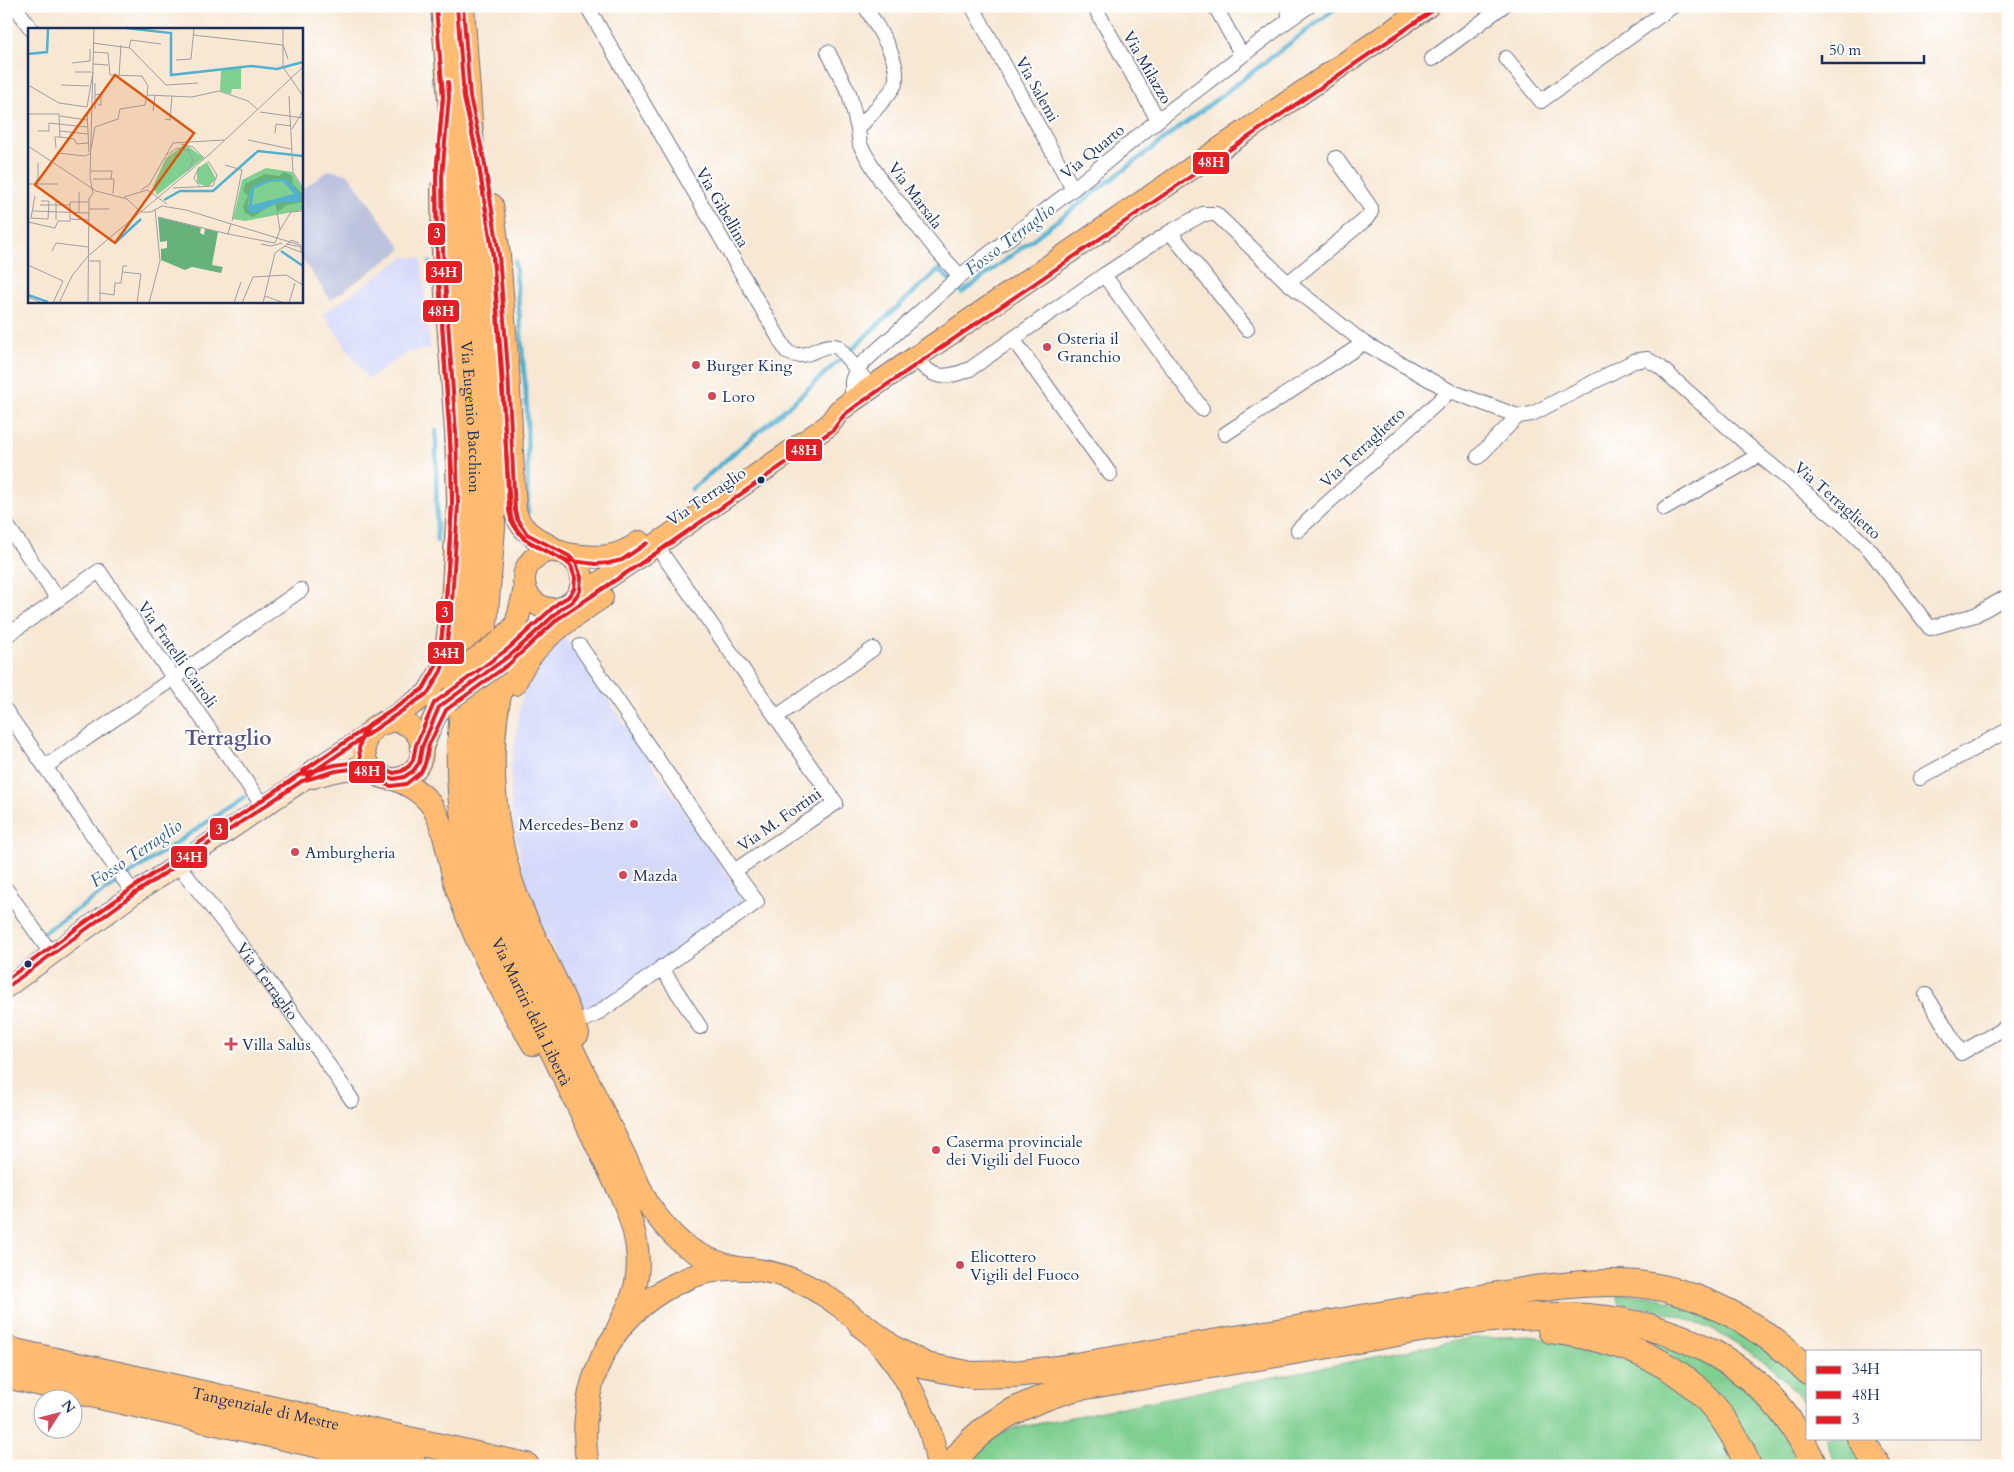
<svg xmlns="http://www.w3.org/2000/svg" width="2014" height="1472" font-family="Cardo,serif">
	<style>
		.built { fill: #d4d8f9 }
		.industrial { fill: #bdc3de }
		.green { fill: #7fcf90; stroke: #4d7f77 }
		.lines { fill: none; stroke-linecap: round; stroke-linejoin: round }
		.stream { stroke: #52b0d0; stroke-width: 4.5 }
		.minor-casing { stroke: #686f87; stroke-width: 16 }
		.secondary-casing { stroke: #686f87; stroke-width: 22 }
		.primary-casing { stroke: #686f87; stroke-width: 24 }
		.motorway-casing { stroke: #686f87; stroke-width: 28 }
		.minor { stroke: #fff; stroke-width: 14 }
		.secondary { stroke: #ffe4c6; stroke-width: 20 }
		.primary { stroke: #ffbb71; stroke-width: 22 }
		.motorway { stroke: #ffbb71; stroke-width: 26 }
		.primary-bridge-casing { stroke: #686f87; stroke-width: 24; stroke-linecap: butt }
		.primary-bridge { stroke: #ffbb71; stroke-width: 22 }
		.bus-1-casing { stroke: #fff; stroke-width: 8 }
		.bus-2-casing { stroke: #fff; stroke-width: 8 }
		.bus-3-casing { stroke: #fff; stroke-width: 8 }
		.bus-1 { stroke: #e31e24; stroke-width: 4 }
		.bus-2 { stroke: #e31e24; stroke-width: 4 }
		.bus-3 { stroke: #e31e24; stroke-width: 4 }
		.poi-dot { fill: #d1495b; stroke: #fff; stroke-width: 2 }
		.bus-dot { fill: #1b2f5e; stroke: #fff; stroke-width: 2 }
		.labels { text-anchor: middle; stroke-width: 4; stroke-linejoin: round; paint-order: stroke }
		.street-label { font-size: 16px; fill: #1b2f5e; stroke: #fff }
		.poi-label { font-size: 16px; fill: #1b2f5e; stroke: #fff; text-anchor: start }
		.water-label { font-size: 18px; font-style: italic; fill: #2e5c86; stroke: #fff }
		.district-label { font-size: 21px; font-weight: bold; fill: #555486; stroke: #fff }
		.inset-river { fill: none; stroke: #52b0d0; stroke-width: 2.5 }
		.inset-road { fill: none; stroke: #9f9da4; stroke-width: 1 }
		.view { fill: #de5710; fill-opacity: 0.15; stroke: #de5710; stroke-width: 2.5 }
		.inset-edge { fill: none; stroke: #1b2f5e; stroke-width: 2.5 }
		.line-badge { stroke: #fff; stroke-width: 2 }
		.badge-label { font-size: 14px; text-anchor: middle; font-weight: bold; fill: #fff }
	</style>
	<rect width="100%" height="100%" fill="#fff"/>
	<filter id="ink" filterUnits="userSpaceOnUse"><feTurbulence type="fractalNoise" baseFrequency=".02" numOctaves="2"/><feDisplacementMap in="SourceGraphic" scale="10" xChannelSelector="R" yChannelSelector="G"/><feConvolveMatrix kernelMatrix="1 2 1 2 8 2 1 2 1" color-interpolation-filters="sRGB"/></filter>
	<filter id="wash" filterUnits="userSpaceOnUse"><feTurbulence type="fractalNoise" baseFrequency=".0096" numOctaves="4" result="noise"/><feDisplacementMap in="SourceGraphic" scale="20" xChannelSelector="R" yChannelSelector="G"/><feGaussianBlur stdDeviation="1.12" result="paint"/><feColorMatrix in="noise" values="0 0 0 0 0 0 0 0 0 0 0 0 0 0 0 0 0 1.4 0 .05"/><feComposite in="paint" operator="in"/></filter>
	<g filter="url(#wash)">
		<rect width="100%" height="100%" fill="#f7e7d3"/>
		<!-- built -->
		<path class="built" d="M 404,257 L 421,258 L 430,348 L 407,353 L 368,379 L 323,314 Z
			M 565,636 L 748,905 L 589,1011 L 582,1008 L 542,927 L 527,891 L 513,823 L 511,794 L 511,768 L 521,701 L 526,683 L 539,657 Z"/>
		<!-- industrial -->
		<path class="industrial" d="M 329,170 L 348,174 L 402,249 L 331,300 L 301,258 L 301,190 Z"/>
		<!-- green -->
		<path class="green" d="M 1618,1294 L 1650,1295 L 1732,1324 L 1808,1381 L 1808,1409 C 1777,1363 1718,1326 1664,1312 C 1650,1308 1634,1306 1619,1302 L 1617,1299 Z
			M 1626,1335 L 1682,1349 L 1754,1393 L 1805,1466 L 1757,1466 L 1747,1444 Z
			M 1528,1336 L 1579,1342 L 1684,1382 L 1745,1466 L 965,1466 L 994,1437 L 1011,1429 L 1471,1338 Z
			M 1825,1438 L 1853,1438 L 1871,1466 L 1837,1466 Z"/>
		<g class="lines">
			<!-- stream -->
			<path class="stream" d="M 515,261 L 527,408 L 528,512
				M 430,271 L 430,263
				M 436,431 L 437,541
				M 692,489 L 798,398 L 939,269 L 962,293 L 1339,6
				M 44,932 L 244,797"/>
		</g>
	</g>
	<g filter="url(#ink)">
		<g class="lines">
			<defs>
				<g id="minor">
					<path d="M 15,6 L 31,29"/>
					<path d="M 587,6 L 787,352 C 808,363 819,341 838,347 L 872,388"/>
					<path d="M 865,6 C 876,26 902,61 895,84 C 892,93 866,119 858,129 L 860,145 L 881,181 L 939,253 L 960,276"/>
					<path d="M 972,6 L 1073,189"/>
					<path d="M 1094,6 L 1158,120"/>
					<path d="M 1215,6 L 1238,48 L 1240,57"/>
					<path d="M 1287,6 L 1290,19"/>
					<path d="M 828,52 L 849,93 L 858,129"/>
					<path d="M 1506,58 L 1541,101 L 1673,6"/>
					<path d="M 1432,59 L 1503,6"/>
					<path d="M 1170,232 L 1247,329"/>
					<path d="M 1104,275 L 1202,409"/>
					<path d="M 1288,283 L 1366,219 L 1371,212 L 1371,208 L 1336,158"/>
					<path d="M 1013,339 L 1110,474"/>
					<path d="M 916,358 C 932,380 946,379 970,369 L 1104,275 L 1170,232 L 1203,214 L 1216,214 L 1288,283 L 1364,343 L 1450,391 L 1518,416 L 1532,414 L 1634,361 L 1647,359 L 1660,367 L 1759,455 L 1842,523 L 1870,550 L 1930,628 L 1975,615 L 2008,596"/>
					<path d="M 852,401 L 852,381 L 856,369 L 960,276 L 1073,189 L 1158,120 L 1290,19 L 1309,6"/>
					<path d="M 1225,434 L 1364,343"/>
					<path d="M 1478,457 L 1518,416"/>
					<path d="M 1664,509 L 1759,455"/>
					<path d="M 6,524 L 58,599"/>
					<path d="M 1298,530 L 1450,391"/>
					<path d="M 6,636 L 99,571 L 263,806"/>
					<path d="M 580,646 L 734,871 L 836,803 L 656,545"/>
					<path d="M 6,711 L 134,894"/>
					<path d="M 776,717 L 873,649"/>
					<path d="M 45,767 L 301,590"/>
					<path d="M 1920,778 L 2008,730"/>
					<path id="s1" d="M 177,864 C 239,940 298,1018 352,1100"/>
					<path d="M 6,889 L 52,955"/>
					<path d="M 661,967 L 700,1027"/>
					<path d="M 1926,995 L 1961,1053 L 2008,1026"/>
					<path d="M 575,1024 L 595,1015 L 757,902 L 734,871"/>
				</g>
				<path id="secondary" d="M 313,778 C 339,770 352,766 378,775
					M 6,988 L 134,894 L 302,781 L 315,769 L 369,734"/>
				<g id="primary">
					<path id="s2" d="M 442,6 L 475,451 L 475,528 L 458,748 C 456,809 468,864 488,921 L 621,1195 C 635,1227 644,1260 633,1294 C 629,1306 623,1318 617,1330"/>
					<path d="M 463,6 L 494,447 L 494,528 L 480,697 L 477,747 L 478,789 L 484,839 L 498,889 L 507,915 L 648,1204 C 675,1243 694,1258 742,1269"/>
					<path d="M 492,205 L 499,255 L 508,371 L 515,510 C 521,535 540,539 559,552"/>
					<circle cx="553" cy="580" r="29"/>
					<path d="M 565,554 C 596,558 613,561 640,542"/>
					<path d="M 574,600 L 656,545 L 829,425 L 839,411 L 852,401 L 1428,6"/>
					<path d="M 501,641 L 516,625 L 525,589"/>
					<path d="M 513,653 C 482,727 491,836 522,909 C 540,951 563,990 578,1034"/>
					<path d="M 515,684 C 530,643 568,621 602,597"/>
					<path d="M 428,693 L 441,671 L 445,659 L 452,602 L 458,504 L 456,433 L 443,252 L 442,188"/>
					<circle cx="393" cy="750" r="29"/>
					<path d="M 385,723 L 440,685"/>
					<path d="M 422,747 C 430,730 433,713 448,700"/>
					<path d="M 394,779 C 407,784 420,791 429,802 C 446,823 448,864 457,889 C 476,944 502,995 533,1044"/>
					<path d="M 588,1466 C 581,1429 587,1388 603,1355 C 619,1323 644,1300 675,1284 C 780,1231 887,1324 925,1418 C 932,1433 935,1450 938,1466"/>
				</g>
				<g id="motorway">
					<path d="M 862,1325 L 893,1349 L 926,1366 L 972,1375 L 1014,1374 L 1058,1369 L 1534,1289 C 1568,1285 1603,1281 1637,1284 C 1702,1291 1763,1326 1808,1371"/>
					<path d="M 1551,1330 C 1642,1342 1713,1376 1748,1466"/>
					<path id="s3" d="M 6,1350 L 526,1466"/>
					<path d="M 6,1375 L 414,1466"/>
					<path d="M 1860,1438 L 1878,1466"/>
					<path d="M 952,1466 C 977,1423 1028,1401 1074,1388 C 1159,1373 1244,1359 1329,1345 C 1408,1331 1487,1314 1566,1316 C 1673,1318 1771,1364 1814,1466"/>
				</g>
			</defs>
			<!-- minor casing -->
			<use href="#minor" class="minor-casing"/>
			<!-- secondary casing -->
			<use href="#secondary" class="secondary-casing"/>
			<!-- primary casing -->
			<use href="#primary" class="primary-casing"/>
			<!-- motorway casing -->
			<use href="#motorway" class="motorway-casing"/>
			<!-- minor -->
			<use href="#minor" class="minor"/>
			<!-- secondary -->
			<use href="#secondary" class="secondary"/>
			<!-- primary -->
			<use href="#primary" class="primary"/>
			<!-- motorway -->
			<use href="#motorway" class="motorway"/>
			<defs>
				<path id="primary-bridge" d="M 449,678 L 501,641
					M 448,700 L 499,663"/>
			</defs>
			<!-- primary-bridge casing -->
			<use href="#primary-bridge" class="primary-bridge-casing"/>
			<!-- primary-bridge -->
			<use href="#primary-bridge" class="primary-bridge"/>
			<defs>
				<path id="bus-1" d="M 307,776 L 428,693 L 441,671 L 445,659 L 452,602 L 458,504 L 456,433 L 443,252 L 442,177 L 449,97 L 448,82
					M 6,988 L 134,894 L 302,781 L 336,771 L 359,768 L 394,779 L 404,777 L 413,771 L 419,763 L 422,747 L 439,707 L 513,653 L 562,608 L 572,602 L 580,591 L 581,577 L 576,563 L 569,556 L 527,534 L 517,519 L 515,510 L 508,371 L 499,255 L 484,159 L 470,97 L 463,6"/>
				<path id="bus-2" d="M 436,6 L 443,97 L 436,176 L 437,252 L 452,471 L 452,504 L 446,601 L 439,658 L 435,668 L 423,689 L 371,723 L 362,736 L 359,749 L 361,764 L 369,775 L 379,782 L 391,786 L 406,784 L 421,772 L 425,764 L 429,745 L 446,710 L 509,664 L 559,618 L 659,551 L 833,430 L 844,415 L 856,406 L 1432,11
					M 463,82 L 464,98 L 478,160 L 493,256 L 511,521 L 524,539 L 564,560 L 596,564 L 609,563 L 622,560 L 647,543"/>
				<path id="bus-3" d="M 303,771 L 423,689 L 435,668 L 439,658 L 446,601 L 452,504 L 450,433 L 437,252 L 436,177 L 443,97 L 442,82
					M 6,980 L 131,889 L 299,775 L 335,765 L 358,762 L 394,773 L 402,771 L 409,766 L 413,760 L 416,745 L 434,703 L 509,648 L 558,603 L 568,597 L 574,589 L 575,578 L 571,566 L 565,561 C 540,548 516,542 509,511 L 502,371 L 493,256 L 478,160 L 464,97 L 457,6"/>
			</defs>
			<!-- bus-1 casing -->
			<use href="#bus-1" class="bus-1-casing"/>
			<!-- bus-2 casing -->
			<use href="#bus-2" class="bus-2-casing"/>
			<!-- bus-3 casing -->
			<use href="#bus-3" class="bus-3-casing"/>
			<!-- bus-1 -->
			<use href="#bus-1" class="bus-1"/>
			<!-- bus-2 -->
			<use href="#bus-2" class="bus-2"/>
			<!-- bus-3 -->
			<use href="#bus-3" class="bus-3"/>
		</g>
	</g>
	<!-- markers -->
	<g class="poi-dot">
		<circle cx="1047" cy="347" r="5"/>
		<circle cx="696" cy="365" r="5"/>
		<circle cx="712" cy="396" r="5"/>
		<circle cx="634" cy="824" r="5"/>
		<circle cx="295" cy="852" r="5"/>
		<circle cx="623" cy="875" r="5"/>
		<path d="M228.5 1036.5h5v5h5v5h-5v5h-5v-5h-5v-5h5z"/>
		<circle cx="936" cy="1150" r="5"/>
		<circle cx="960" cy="1265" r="5"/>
	</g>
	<g class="bus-dot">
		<circle cx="761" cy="480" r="4.5"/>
		<circle cx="28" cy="964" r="4.5"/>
	</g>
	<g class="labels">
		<!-- street labels -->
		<g class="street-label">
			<text transform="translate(1148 67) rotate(60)" y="6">Via Milazzo</text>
			<text transform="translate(1038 89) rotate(61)" y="6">Via Salemi</text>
			<text transform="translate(1092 151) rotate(-39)" y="6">Via Quarto</text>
			<text transform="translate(916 195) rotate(53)" y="6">Via Marsala</text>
			<text transform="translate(723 207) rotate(60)" y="6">Via Gibellina</text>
			<text dy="6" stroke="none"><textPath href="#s2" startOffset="412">Via Eugenio Bacchion</textPath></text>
			<text transform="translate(1362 447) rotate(-43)" y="6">Via Terraglietto</text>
			<text transform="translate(706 496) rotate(-34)" y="6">Via Terraglio</text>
			<text transform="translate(1838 500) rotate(41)" y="6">Via Terraglietto</text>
			<text transform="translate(178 654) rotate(55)" y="6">Via Fratelli Cairoli</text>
			<text transform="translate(779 819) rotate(-35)" y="6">Via M. Fortini</text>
			<text dy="6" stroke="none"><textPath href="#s1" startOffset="148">Via Terraglio</textPath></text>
			<text dy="6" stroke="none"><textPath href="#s2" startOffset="1021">Via Martiri della Libertà</textPath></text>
			<text dy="6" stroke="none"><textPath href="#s3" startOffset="266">Tangenziale di Mestre</textPath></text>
		</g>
		<!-- poi labels -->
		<g class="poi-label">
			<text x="1057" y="344">Osteria il<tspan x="1057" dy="18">Granchio</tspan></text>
			<text x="706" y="371">Burger King</text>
			<text x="722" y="402">Loro</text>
			<text x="624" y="830" text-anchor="end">Mercedes-Benz</text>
			<text x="305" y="858">Amburgheria</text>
			<text x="633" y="881">Mazda</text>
			<text x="242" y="1050">Villa Salus</text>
			<text x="946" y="1147">Caserma provinciale<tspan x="946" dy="18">dei Vigili del Fuoco</tspan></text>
			<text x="970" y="1262">Elicottero<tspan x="970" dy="18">Vigili del Fuoco</tspan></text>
		</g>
		<!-- water labels -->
		<g class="water-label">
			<text transform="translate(1010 239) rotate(-37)" y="6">Fosso Terraglio</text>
			<text transform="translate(136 853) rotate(-34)" y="6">Fosso Terraglio</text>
		</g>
		<!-- district labels -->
		<g class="district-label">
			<text x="228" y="745">Terraglio</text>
		</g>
	</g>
	<!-- overview -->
	<g transform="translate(28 28)">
		<rect width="275" height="275" fill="#f7e7d3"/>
		<path d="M 213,40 L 213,61 L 204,61 L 203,66 L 192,63 L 193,41 ZM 157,116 L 176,130 L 129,167 L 125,158 L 138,130 ZM 179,134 L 188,151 L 180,159 L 169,155 L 169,141 ZM 238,140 L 264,144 L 275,161 L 275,182 L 217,193 L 205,191 L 214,152 Z" fill="#7fcf90"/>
		<path d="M 256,144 L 264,148 L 265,156 L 275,167 L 275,174 L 259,177 L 249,184 L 247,175 L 274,169 L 257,151 L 239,152 L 223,160 L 220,176 L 228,185 L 245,176 L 225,189 L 217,185 L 215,178 L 220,168 L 215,163 L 217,156 L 237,146 L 251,148 ZM 130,189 L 173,200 L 172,205 L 176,207 L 177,201 L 190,204 L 184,237 L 195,239 L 193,245 L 164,239 L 157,242 L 133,232 L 133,221 L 139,220 L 139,213 L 132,214 Z" fill="#67b27a"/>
		<path d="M 258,151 L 273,167 L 272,174 L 251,174 L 228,185 L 220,184 L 223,160 L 239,152 ZM 255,153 L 266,166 L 224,177 L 226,161 L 241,154 Z" fill="#52b0d0" fill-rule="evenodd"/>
		<path class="inset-river" d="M 98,0 L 143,5 L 143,47 L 223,38 L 249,41 L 275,34M 0,26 L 19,24 L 20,0M 136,172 L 152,163 L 185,163 L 230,123 L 275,128M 88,214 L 113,191M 253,223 L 275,238M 0,267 L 20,274"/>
		<path class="inset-road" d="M 255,0 L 255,39 L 275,68M 165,7 L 255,17 L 260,31M 65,15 L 102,20 L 138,57 L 170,55M 101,20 L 103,12 L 133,16M 65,24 L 80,25 L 82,47 L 114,48 L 120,58 L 119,67M 148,32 L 163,31 L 166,0M 44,35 L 62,33 L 62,21M 65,36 L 80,37M 47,44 L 63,44M 91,48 L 93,17M 67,55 L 67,81M 0,57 L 31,75 L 59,79 L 65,44M 33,57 L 61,58M 67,67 L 73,66 L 73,77 L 70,77M 261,68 L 265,144 L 275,160M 125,83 L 127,68M 59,84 L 61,124M 232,84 L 275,90M 0,86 L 31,86 L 32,109 L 46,111 L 49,116 L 60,115M 32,88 L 59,92M 137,91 L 142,92 L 144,68M 264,101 L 275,83M 10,103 L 21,103 L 21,95 L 59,99M 32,103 L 60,106M 247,105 L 248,96 L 263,98M 220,112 L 263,121M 153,116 L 165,119 L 176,130M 0,118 L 68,163 L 99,171 L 113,184 L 123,184 L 134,178 L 158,182 L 275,218M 28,120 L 27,109 L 32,109M 63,121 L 67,99 L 90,91 L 92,81 L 117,77 L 119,67 L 164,69 L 191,63 L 220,73 L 229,81M 30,125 L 57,128 L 63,125M 139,127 L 149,120 L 160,122 L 165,132 L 160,143M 197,137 L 214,142 L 204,193M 171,139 L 166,150 L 172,159M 63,143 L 84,143 L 83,151 L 65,151M 83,151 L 86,151 L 85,166M 0,156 L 30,156M 6,156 L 10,150 L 10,135M 145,160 L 185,158 L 189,147 L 180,133M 113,162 L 121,157 L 145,115 L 196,112M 7,168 L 3,190 L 20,191 L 21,173 L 13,173M 96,169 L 119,162 L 139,176M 61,171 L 65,165 L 62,150 L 66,0M 12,177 L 42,177M 61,181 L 81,181M 5,183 L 61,185M 51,185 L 51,164M 130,189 L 200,206M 28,192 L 28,174M 61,192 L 42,191 L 42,174 L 61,174M 0,194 L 27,200 L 30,193 L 43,193M 203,195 L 200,206 L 247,215 L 252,202 L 249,184M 252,202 L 263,184 L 275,183M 233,216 L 243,218 L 254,215M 259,216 L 273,219 L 273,224M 257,218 L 263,212 L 271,215M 24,223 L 28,215 L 60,219M 61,233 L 72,233 L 72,275M 0,237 L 35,253 L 25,275M 95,244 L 113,246 L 109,275M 72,265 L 86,267 L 87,255 L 93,255 L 95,238 L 99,238M 237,268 L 256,275M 0,269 L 14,275M 31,275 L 44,248 L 60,228 L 183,125 L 275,39M 60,275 L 61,170M 121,275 L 132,233 L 127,181M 206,275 L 213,254M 214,275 L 225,249 L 258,247 L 275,257M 235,275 L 247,225 L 257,218 L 275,225M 261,275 L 267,255"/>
		<path class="view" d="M 87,47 L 166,105 L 87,215 L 7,157 Z"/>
		<rect width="275" height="275" class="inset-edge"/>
	</g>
	<g class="line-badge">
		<rect x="1192" y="151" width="38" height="24" rx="5" fill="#e31e24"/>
		<rect x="427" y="222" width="19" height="24" rx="5" fill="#e31e24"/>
		<rect x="425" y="260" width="38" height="24" rx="5" fill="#e31e24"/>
		<rect x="422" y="299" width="38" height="24" rx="5" fill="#e31e24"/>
		<rect x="785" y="438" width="38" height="24" rx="5" fill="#e31e24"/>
		<rect x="435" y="600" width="19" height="24" rx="5" fill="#e31e24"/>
		<rect x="427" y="641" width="38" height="24" rx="5" fill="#e31e24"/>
		<rect x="348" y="760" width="38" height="24" rx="5" fill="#e31e24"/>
		<rect x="209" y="817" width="20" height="24" rx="5" fill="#e31e24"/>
		<rect x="170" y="845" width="38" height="24" rx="5" fill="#e31e24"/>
	</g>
	<g class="badge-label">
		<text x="1211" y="167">48H</text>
		<text x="437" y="238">3</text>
		<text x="444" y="277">34H</text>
		<text x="441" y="316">48H</text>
		<text x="804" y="455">48H</text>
		<text x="445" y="617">3</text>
		<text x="446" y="658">34H</text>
		<text x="367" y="776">48H</text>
		<text x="219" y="834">3</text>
		<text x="189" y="862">34H</text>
	</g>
	<!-- margin -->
	<rect width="2014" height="1472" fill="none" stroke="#fff" stroke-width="25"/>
	<!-- legend -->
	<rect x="1806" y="1350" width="175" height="90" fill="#ffffff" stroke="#a4acbf"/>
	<rect x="1816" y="1366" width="25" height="8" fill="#e31e24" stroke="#a4acbf"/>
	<text x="1852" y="1374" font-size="15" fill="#1b2f5e">34H</text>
	<rect x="1816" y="1391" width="25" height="8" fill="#e31e24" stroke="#a4acbf"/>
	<text x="1852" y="1400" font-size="15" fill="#1b2f5e">48H</text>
	<rect x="1816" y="1416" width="25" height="8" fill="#e31e24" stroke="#a4acbf"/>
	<text x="1852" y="1424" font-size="15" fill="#1b2f5e">3</text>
	<!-- north arrow -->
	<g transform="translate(58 1414) rotate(54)"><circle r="24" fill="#ffffff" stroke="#a4acbf"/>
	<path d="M0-4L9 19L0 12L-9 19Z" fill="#d1495b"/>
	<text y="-8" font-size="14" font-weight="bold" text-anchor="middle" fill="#1b2f5e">N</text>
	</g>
	<!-- scale -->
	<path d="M1822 55v8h102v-8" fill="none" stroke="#1b2f5e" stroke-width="2.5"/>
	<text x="1829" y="55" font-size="15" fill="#1b2f5e" stroke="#ffffff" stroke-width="4" paint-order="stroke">50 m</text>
</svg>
